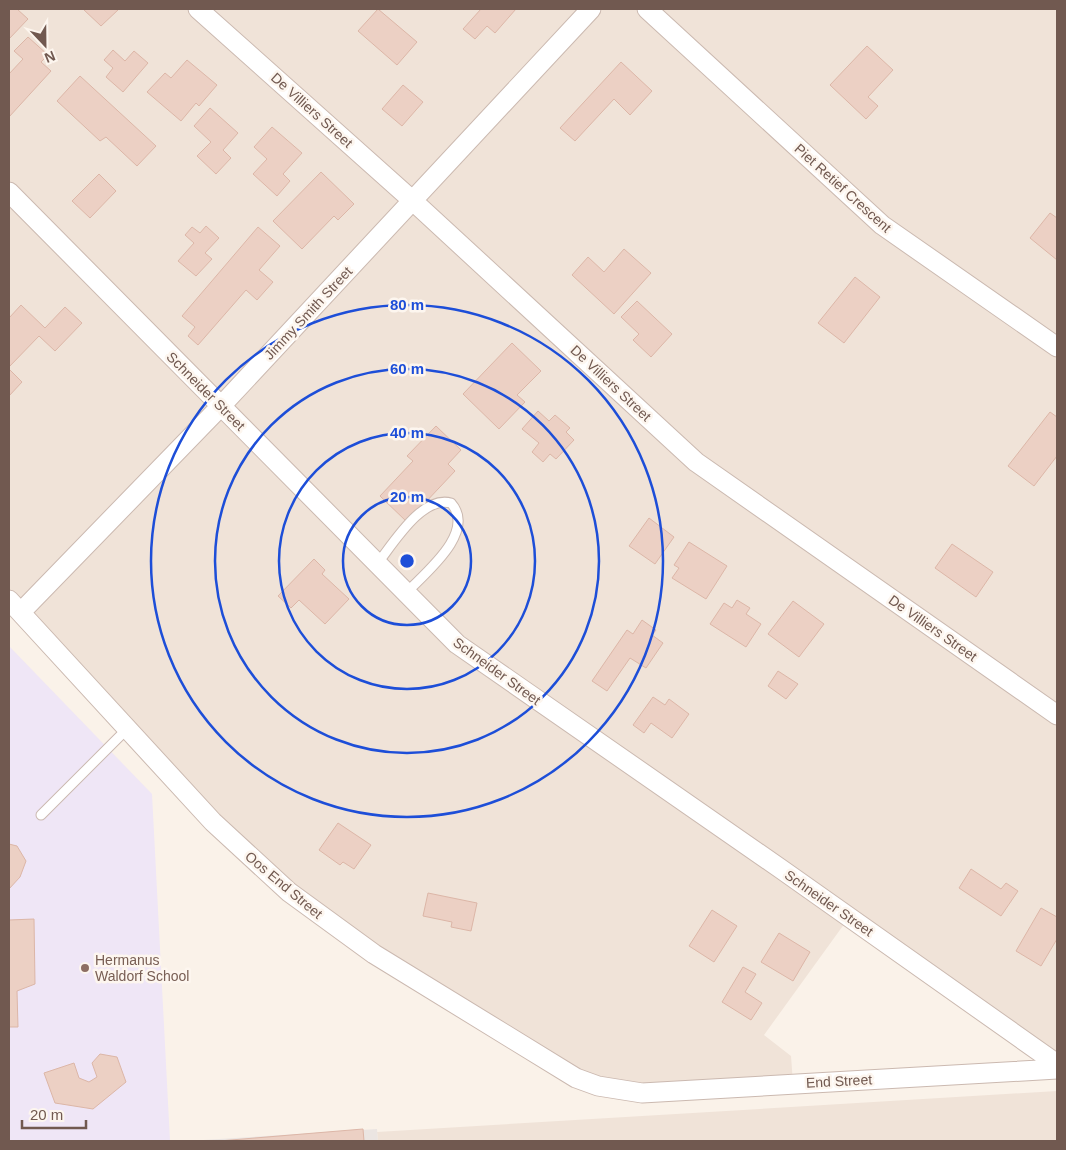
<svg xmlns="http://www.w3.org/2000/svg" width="1066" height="1150" font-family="Helvetica,sans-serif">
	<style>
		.residential { fill: #f0e3d8 }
		.industrial { fill: #ebe5e2 }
		.education { fill: #efe6f6 }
		.building { fill: #ecd0c4; stroke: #dcb6a7 }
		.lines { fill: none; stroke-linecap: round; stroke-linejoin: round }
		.service-casing { stroke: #cbb9b0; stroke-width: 11 }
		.minor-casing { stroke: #cbb9b0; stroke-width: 21 }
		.service { stroke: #fff; stroke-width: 9 }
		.minor { stroke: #fff; stroke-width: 19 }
		.ring { fill: none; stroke: #1d4ed8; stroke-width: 2.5 }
		.education-dot { fill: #8d6e63; stroke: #fdf6ef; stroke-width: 2 }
		.labels { text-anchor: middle; stroke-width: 5; stroke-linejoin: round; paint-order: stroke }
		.street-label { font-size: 14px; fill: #715950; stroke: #fdf6ef }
		.education-label { font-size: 14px; fill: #785e54; stroke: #fdf6ef; text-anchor: start }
		.centre { fill: #1d4ed8; stroke: #fdf6ef; stroke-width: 2.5 }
		.ring-label { font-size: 15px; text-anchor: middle; font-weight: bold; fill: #1d4ed8; stroke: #fdf6ef; stroke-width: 5; stroke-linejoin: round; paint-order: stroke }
	</style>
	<rect width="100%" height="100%" fill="#faf2e9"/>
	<!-- residential -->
	<path class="residential" d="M 9,9 L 1057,9 L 1057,1063 L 850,916 L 764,1035 L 791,1056 L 793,1083 L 663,1091 L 576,1077 L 289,891 L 9,598 Z
		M 1057,1091 L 1057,1141 L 378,1141 L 377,1132 Z"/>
	<!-- industrial -->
	<path class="industrial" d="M 377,1129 L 378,1141 L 187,1141 Z"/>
	<!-- education -->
	<path class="education" d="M 9,646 L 152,794 L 170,1141 L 9,1141 Z"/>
	<!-- building -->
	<path class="building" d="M 9,9 L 17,9 L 28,19 L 9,39 Z
		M 83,9 L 119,9 L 101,26 Z
		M 378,9 L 417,42 L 397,65 L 358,31 Z
		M 481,9 L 516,9 L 495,33 L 487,26 L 475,39 L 463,29 Z
		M 28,37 L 48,55 L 41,62 L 51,71 L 9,117 L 9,74 L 23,59 L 14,51 Z
		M 867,46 L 893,70 L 868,97 L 878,106 L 866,119 L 830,85 Z
		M 113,50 L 125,61 L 134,51 L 148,63 L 123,92 L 106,77 L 113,68 L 104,60 Z
		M 187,60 L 217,85 L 199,106 L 196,103 L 181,121 L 147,92 L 165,73 L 171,78 Z
		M 621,62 L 652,91 L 630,115 L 614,99 L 575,141 L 560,128 Z
		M 80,76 L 156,146 L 137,166 L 106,137 L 100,141 L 57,101 Z
		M 403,85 L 423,102 L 402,126 L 382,109 Z
		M 210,108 L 238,133 L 223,150 L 231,158 L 216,174 L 197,156 L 211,142 L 194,126 Z
		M 272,127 L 302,153 L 283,174 L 290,181 L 277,196 L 253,174 L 267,159 L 254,147 Z
		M 321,172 L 354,204 L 338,220 L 334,216 L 302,249 L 273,221 Z
		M 99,174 L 116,191 L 90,218 L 72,201 Z
		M 1050,213 L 1057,218 L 1057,260 L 1030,238 Z
		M 206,226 L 219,238 L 205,253 L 212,259 L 196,276 L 178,261 L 194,243 L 185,235 L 192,227 L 200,233 Z
		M 258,227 L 280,246 L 259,270 L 273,282 L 257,300 L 246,290 L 198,345 L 188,336 L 195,327 L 182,316 Z
		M 624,249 L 651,273 L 614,314 L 572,275 L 588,257 L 604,272 Z
		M 855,277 L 880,297 L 844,343 L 818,323 Z
		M 637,301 L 672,334 L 651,357 L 633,340 L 639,334 L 621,317 Z
		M 21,305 L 45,328 L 65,307 L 82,323 L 55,351 L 39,336 L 9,367 L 9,318 Z
		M 512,343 L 541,371 L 517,395 L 525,402 L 499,429 L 463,394 Z
		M 9,369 L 22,382 L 9,396 Z
		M 538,411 L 549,421 L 555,415 L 570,428 L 566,432 L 574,440 L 556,459 L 550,454 L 543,462 L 532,452 L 539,443 L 522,429 Z
		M 1050,412 L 1057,417 L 1057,456 L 1034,486 L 1008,466 Z
		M 436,426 L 461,450 L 448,464 L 455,471 L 407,522 L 380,496 L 413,461 L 407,456 Z
		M 649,518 L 674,537 L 655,564 L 629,546 Z
		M 689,542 L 727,566 L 706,599 L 672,578 L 679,568 L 674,565 Z
		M 952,544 L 993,572 L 976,597 L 935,568 Z
		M 314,559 L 325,570 L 322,574 L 349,599 L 325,624 L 299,600 L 291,608 L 278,596 Z
		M 737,600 L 750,608 L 746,614 L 761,624 L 746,647 L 710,624 L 724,603 L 732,608 Z
		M 793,601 L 824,624 L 799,657 L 768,634 Z
		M 642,620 L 656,630 L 652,635 L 663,643 L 646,668 L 630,658 L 607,691 L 592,681 L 627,630 L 633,634 Z
		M 778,671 L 798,684 L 786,699 L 768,686 Z
		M 653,697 L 665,705 L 669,699 L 689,714 L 672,738 L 651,723 L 644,733 L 633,725 Z
		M 338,823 L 371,845 L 354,869 L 343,862 L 340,865 L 319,850 Z
		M 9,844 L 17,846 L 26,861 L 20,877 L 9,889 Z
		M 971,869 L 1001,889 L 1006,883 L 1018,891 L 1001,916 L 959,888 Z
		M 428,893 L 477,903 L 471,931 L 451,927 L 452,922 L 423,916 Z
		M 1041,908 L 1057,917 L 1057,939 L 1041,966 L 1016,951 Z
		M 712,910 L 737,926 L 714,962 L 689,946 Z
		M 34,919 L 35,984 L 17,991 L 18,1027 L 9,1027 L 9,920 Z
		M 779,933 L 810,952 L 793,981 L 761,962 Z
		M 743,967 L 756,974 L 745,992 L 762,1003 L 751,1020 L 722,1002 Z
		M 100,1054 L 117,1057 L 126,1082 L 93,1109 L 55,1103 L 44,1073 L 74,1063 L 79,1078 L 89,1082 L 97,1077 L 92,1063 Z
		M 363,1129 L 364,1141 L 219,1141 Z"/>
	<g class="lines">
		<defs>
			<path id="service" d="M 377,564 C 393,544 422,495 451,503 C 477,532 425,573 406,593
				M 41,815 L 128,728"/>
			<path id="minor" d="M 198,9 L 413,201 L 696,462 L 1057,715
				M 647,9 L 882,225 L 1057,347
				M 9,192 L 457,644 L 781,869 L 1057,1064
				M 9,600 L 213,822 L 289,892 L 374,954 L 576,1078 L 598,1086 L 642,1093 L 1057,1069
				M 21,612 L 221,406 L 591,9"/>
		</defs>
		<!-- service casing -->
		<use href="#service" class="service-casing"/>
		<!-- minor casing -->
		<use href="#minor" class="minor-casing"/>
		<!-- service -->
		<use href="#service" class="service"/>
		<!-- minor -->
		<use href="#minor" class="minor"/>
	</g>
	<!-- distance rings -->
	<g class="ring">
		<circle cx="407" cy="561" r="64"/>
		<circle cx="407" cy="561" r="128"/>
		<circle cx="407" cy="561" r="192"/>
		<circle cx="407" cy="561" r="256"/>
	</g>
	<!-- markers -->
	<circle class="education-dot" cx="85" cy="968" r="5"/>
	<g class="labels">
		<!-- street labels -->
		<g class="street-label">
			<text transform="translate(312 110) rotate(42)" y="5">De Villiers Street</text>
			<text transform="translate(843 188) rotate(42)" y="5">Piet Retief Crescent</text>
			<text transform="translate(308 313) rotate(-47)" y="5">Jimmy Smith Street</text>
			<text transform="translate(611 383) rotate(43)" y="5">De Villiers Street</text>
			<text transform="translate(206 391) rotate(45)" y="5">Schneider Street</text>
			<text transform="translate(933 628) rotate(35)" y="5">De Villiers Street</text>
			<text transform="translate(497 671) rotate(36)" y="5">Schneider Street</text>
			<text transform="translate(284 885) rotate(40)" y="5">Oos End Street</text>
			<text transform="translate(829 903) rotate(35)" y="5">Schneider Street</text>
			<text transform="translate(839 1081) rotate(-3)" y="5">End Street</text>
		</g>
		<!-- education labels -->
		<g class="education-label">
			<text x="95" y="965">Hermanus<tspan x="95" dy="16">Waldorf School</tspan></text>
		</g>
	</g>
	<circle cx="407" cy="561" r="8" class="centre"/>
	<g class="ring-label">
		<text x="407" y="310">80 m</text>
		<text x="407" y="374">60 m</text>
		<text x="407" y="438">40 m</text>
		<text x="407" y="502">20 m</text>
	</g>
	<!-- border -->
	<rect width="1066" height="1150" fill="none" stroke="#715950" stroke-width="20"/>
	<!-- north arrow -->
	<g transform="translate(45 45) rotate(158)" stroke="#fdf6ef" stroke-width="4" paint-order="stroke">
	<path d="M0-4L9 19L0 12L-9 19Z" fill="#715950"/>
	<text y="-8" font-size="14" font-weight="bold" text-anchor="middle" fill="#715950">N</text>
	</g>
	<!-- scale -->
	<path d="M22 1120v8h64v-8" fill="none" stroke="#715950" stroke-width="2.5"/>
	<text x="30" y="1120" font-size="15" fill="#715950" stroke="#fdf6ef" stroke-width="4" paint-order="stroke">20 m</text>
</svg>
